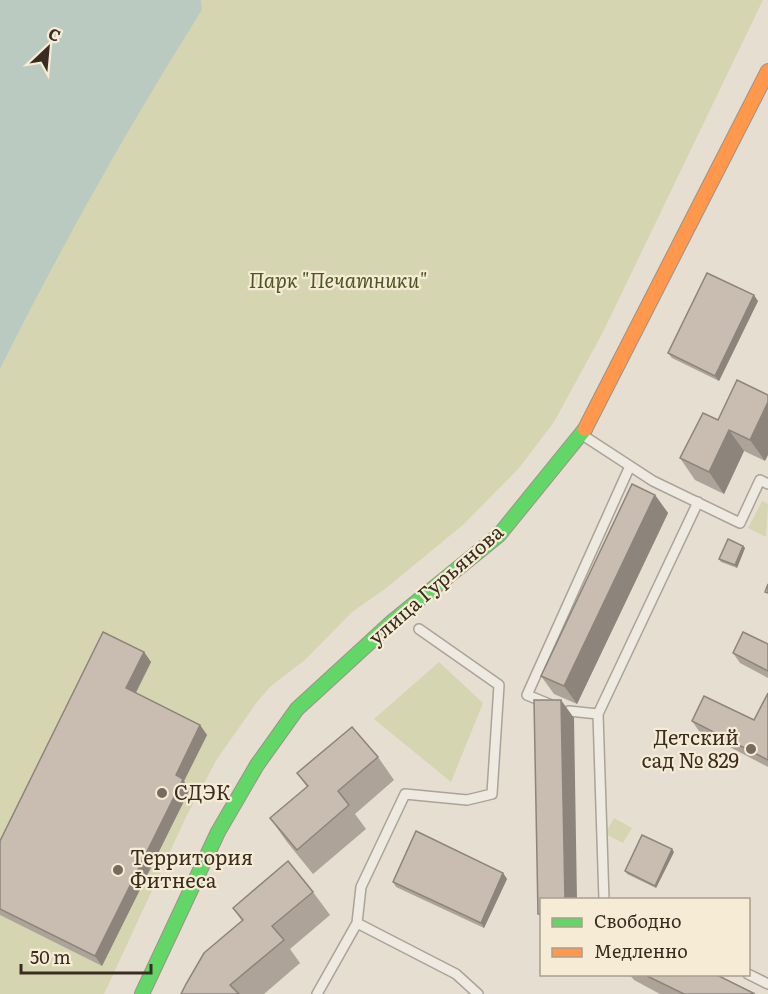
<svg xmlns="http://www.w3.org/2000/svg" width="768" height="994" font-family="Literata,serif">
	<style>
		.green { fill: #d6d5b2 }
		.water { fill: #bbcac1 }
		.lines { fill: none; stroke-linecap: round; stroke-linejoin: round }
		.lane-casing { stroke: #aba398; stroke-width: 12 }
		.fast-casing { stroke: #9b9388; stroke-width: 16 }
		.slow-casing { stroke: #9b9388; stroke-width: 16 }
		.lane { stroke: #eee9e1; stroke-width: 9 }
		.fast { stroke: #63d668; stroke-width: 14 }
		.slow { stroke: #ff974d; stroke-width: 14 }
		.wall { fill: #ada398 }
		.shaded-wall { fill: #8d847c }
		.building { fill: #c9bdb1; stroke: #8d847c; stroke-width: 1.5 }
		.poi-dot { fill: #776a5e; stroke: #f6ecd6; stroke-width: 2 }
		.labels { text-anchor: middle; stroke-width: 4.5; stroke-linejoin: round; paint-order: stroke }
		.park-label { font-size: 20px; font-style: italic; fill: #4c5726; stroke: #f6ecd6 }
		.street-label { font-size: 20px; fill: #3b2c20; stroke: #f6ecd6 }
		.poi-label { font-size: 20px; fill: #3b2c20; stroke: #f6ecd6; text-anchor: start }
	</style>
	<rect width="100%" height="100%" fill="#e6ded0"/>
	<!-- green -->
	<path class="green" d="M 201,0 L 763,0 L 603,332 L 554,422 L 519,468 L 464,524 L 385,589 L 352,612 L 305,660 L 271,686 L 257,702 L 217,759 L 186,817 L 104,994 L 0,994 L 0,369 L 67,236 L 131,122 L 202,10 Z
		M 762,501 L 768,504 L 766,537 L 748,528 Z
		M 439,662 L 483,703 L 451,782 L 374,719 Z
		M 614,818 L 632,828 L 623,843 L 605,834 Z"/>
	<!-- water -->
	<path class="water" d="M 0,0 L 201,0 L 202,10 C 128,127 62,245 0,369 Z"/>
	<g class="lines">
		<defs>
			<path id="lane" d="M 584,436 L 653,481 L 740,523 L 760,480 L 768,484
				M 549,704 L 527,695 L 630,466
				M 569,711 L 598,714
				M 604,900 L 598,714 L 698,502
				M 357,923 L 361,887 L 405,794 L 467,800 L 492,794 L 499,685 L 419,629
				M 748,974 L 768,984
				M 317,994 L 357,923 L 456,974 L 478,994"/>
			<path id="fast" d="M 142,994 L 218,832 L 257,765 L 297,709 L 393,621 L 499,535 L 585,429"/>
			<path id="slow" d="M 585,429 L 768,71"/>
		</defs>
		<!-- lane casing -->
		<use href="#lane" class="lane-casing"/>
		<!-- fast casing -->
		<use href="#fast" class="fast-casing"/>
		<!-- slow casing -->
		<use href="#slow" class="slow-casing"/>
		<!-- lane -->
		<use href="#lane" class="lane"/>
		<!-- fast -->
		<use href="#fast" class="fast"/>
		<!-- slow -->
		<use href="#slow" class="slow"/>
	</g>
	<!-- wall -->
	<path class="wall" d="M 758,301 L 719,381 L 672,358 L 668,353 Z
		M 737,380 L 765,461 L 744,451 L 724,494 L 695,480 L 680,458 L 718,420 Z
		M 655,495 L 668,513 L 577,704 L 554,694 L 541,676 Z
		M 743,546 L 745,548 L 737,568 L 721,562 L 719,559 Z
		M 768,644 L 768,678 L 740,663 L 733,653 Z
		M 144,652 L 151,662 L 136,693 L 200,725 L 207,735 L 184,781 L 190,789 L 102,966 L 0,915 L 0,841 Z
		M 768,693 L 768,767 L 699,731 L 692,721 L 754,720 Z
		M 378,757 L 394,780 L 355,814 L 366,829 L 313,874 L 287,842 L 270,818 L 307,787 L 297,773 Z
		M 674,852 L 656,888 L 627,874 L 625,871 Z
		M 503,873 L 507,879 L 484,928 L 396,887 L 393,882 Z
		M 313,892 L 330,915 L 290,949 L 300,963 L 264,994 L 181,994 L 242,921 L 233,908 Z
		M 630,975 L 717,975 L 755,994 L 660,994 L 634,980 Z"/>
	<!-- shaded-wall -->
	<path class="shaded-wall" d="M 754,295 L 758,301 L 719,381 L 715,376 Z
		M 768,402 L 768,455 L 765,461 L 750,440 Z
		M 729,430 L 744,451 L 724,494 L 709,472 Z
		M 655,495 L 668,513 L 577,704 L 564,686 Z
		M 743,546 L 745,548 L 737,568 L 735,565 Z
		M 144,652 L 151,662 L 133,698 L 126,688 Z
		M 561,700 L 574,718 L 577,900 L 565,900 Z
		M 200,725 L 207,735 L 184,781 L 190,789 L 102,966 L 95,956 L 176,775 Z
		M 672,849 L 674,852 L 656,888 L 655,886 Z
		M 503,873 L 507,879 L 484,928 L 481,923 Z"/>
	<!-- building -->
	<path class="building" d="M 707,273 L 754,295 L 715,376 L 668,353 Z
		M 737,380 L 768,395 L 768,402 L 750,440 L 729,430 L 709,472 L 680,458 L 703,413 L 718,420 Z
		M 632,484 L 655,495 L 564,686 L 541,676 Z
		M 728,539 L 743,546 L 735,565 L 719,559 Z
		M 768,584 L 768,593 L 765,592 Z
		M 103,632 L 144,652 L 126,688 L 200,725 L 176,775 L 183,779 L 95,956 L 0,909 L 0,841 Z
		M 743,632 L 768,644 L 768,671 L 733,653 Z
		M 768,693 L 768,760 L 692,721 L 704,696 L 754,720 Z
		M 534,700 L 561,700 L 565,900 L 542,900 L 542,914 L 538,914 Z
		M 352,727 L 378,757 L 338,791 L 349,805 L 297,850 L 270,818 L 308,786 L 297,773 Z
		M 416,831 L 503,873 L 481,923 L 393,882 Z
		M 642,835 L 672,849 L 655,886 L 625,871 Z
		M 288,861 L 313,892 L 272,926 L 284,940 L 230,985 L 239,994 L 181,994 L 186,984 L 204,953 L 243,920 L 233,908 Z
		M 645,975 L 717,975 L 755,994 L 684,994 Z"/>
	<!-- markers -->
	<g class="poi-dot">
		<circle cx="751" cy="749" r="6"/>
		<circle cx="162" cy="793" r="6"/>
		<circle cx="118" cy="870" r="6"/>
	</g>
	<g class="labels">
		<!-- park labels -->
		<g class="park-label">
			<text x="338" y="288">Парк "Печатники"</text>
		</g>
		<!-- street labels -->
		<g class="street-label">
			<text transform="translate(436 585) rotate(-41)" y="7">улица Гурьянова</text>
		</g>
		<!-- poi labels -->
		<g class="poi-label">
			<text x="739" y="745" text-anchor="end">Детский<tspan x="739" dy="23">сад № 829</tspan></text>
			<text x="174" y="800">СДЭК</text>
			<text x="130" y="865">Территория<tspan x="130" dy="23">Фитнеса</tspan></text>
		</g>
	</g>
	<!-- legend -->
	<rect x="540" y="898" width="210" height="78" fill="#f6ecd6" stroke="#ab9f8d" stroke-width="1.5"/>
	<rect x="552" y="918" width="30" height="9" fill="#63d668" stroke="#ab9f8d" stroke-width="1.5"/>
	<text x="594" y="928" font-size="18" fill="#3b2c20">Свободно</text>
	<rect x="552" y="948" width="30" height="9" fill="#ff974d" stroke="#ab9f8d" stroke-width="1.5"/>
	<text x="594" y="958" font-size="18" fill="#3b2c20">Медленно</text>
	<!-- north arrow -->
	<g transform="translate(48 48) rotate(26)" stroke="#f6ecd6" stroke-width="4.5" paint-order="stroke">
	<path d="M0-4.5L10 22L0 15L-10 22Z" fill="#3b2c20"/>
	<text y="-9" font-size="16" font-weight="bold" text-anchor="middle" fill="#3b2c20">С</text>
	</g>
	<!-- scale -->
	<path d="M21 964v9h130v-9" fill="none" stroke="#3b2c20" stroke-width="3"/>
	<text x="30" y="964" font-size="18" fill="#3b2c20" stroke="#f6ecd6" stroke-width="4.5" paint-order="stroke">50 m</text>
</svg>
